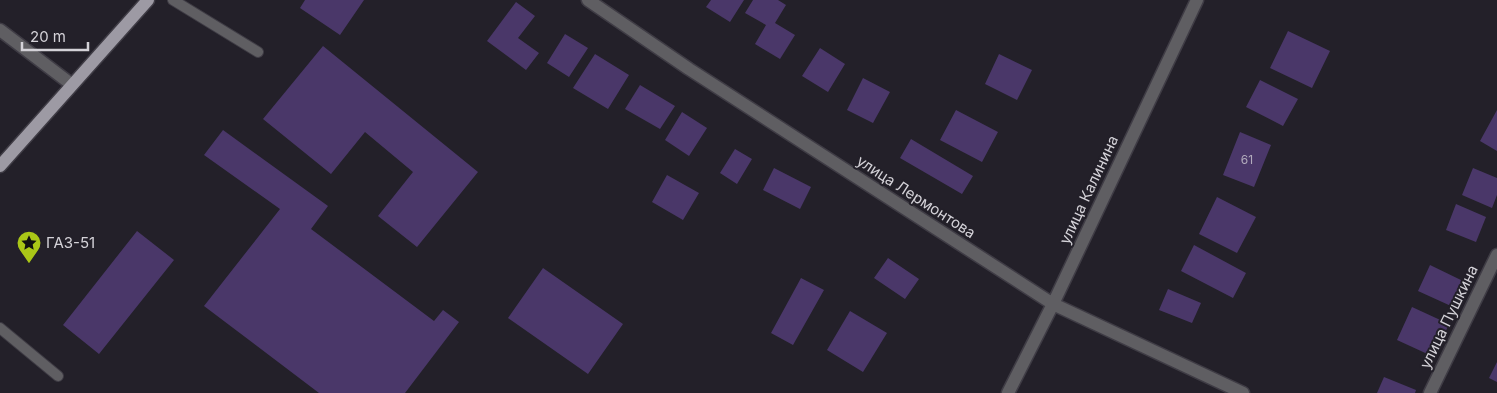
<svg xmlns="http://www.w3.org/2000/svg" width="1497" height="393" font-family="Inter,sans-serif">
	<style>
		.building { fill: #4a3769 }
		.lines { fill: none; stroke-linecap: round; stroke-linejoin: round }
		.service-casing { stroke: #3f3c45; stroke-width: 12 }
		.minor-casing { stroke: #3f3c45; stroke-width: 15 }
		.primary-casing { stroke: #3f3c45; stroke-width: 15 }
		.service { stroke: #5f5e62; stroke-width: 10 }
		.minor { stroke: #5f5e62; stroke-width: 12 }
		.primary { stroke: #9d9aa4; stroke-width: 12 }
		.labels { text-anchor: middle; stroke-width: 4; stroke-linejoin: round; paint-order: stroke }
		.number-label { font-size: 12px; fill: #b2abbc }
		.street-label { font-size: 15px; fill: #d4d2d8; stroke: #232029 }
		.poi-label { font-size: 15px; fill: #d4d2d8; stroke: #232029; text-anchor: start }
	</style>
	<rect width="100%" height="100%" fill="#232029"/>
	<!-- building -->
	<path class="building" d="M 305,0 L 364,0 L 340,35 L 300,8 Z
		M 711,0 L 744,0 L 730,22 L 706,7 Z
		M 753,0 L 778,0 L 786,5 L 775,23 L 795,35 L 780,59 L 755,44 L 766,25 L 745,13 Z
		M 516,2 L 535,16 L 518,38 L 539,53 L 526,70 L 487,41 Z
		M 1288,31 L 1330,51 L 1312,88 L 1270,68 Z
		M 565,34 L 588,48 L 569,77 L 547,63 Z
		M 323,46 L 478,172 L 417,247 L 378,216 L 413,172 L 365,132 L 331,174 L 263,119 Z
		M 820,48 L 845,64 L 828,92 L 802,76 Z
		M 595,54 L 629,75 L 608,109 L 573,88 Z
		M 999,54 L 1032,70 L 1017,100 L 985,84 Z
		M 863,78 L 890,92 L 873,123 L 847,110 Z
		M 1260,80 L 1298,99 L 1283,126 L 1246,107 Z
		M 640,85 L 675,106 L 660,129 L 625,109 Z
		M 956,110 L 998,132 L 982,162 L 940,140 Z
		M 1497,110 L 1497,151 L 1480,141 Z
		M 682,112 L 707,128 L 689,156 L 665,140 Z
		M 223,130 L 328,206 L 311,229 L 434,321 L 443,310 L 459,322 L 405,393 L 319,393 L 204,306 L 280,209 L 204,155 Z
		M 1240,132 L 1271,145 L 1254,187 L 1223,175 Z
		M 911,139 L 973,176 L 962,194 L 900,158 Z
		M 735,149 L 752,159 L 737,184 L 720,173 Z
		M 774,168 L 811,187 L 800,209 L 763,190 Z
		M 1473,168 L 1497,178 L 1497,195 L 1492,208 L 1462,195 Z
		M 667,175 L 699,193 L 683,220 L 652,202 Z
		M 1217,197 L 1256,217 L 1237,253 L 1199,234 Z
		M 1456,204 L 1486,217 L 1476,242 L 1446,230 Z
		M 137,231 L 174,260 L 99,354 L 63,325 Z
		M 1194,245 L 1246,273 L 1233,298 L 1181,271 Z
		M 888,258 L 919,279 L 905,299 L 874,278 Z
		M 1430,265 L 1463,281 L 1451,306 L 1418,291 Z
		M 543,268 L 623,324 L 588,374 L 508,318 Z
		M 801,278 L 824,290 L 793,345 L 771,333 Z
		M 1168,289 L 1201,303 L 1192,323 L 1159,310 Z
		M 1412,307 L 1449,324 L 1434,357 L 1397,340 Z
		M 850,311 L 887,333 L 863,372 L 827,350 Z
		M 1497,362 L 1497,382 L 1489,378 Z
		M 1384,377 L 1416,390 L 1415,393 L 1377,393 Z"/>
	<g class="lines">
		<defs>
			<path id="service" d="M 173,0 L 258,52
				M 0,328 L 58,376"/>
			<path id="minor" d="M 588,0 L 689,69 L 1053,304 L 1243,393
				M 0,30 L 71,84
				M 1008,393 L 1053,304 L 1197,0
				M 1430,393 L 1497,255"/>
			<path id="primary" d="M 0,166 L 148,0"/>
		</defs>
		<!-- service casing -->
		<use href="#service" class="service-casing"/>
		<!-- minor casing -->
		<use href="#minor" class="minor-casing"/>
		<!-- primary casing -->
		<use href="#primary" class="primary-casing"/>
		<!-- service -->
		<use href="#service" class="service"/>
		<!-- minor -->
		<use href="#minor" class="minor"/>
		<!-- primary -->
		<use href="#primary" class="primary"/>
	</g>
	<!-- icons -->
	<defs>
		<symbol id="sight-pin" viewBox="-11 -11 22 30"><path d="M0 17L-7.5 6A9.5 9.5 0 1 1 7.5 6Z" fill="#aac717" stroke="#232029"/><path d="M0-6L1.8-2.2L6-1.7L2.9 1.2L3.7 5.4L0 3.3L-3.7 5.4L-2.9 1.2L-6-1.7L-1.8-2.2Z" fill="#111"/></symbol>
	</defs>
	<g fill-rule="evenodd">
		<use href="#sight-pin" x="15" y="229" width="28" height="38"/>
	</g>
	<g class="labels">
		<!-- number labels -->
		<g class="number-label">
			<text x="1247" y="164">61</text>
		</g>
		<!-- street labels -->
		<g class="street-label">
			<text transform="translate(1089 190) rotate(-65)" y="5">улица Калинина</text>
			<text transform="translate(916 197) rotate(33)" y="5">улица Лермонтова</text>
			<text transform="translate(1449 317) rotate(-64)" y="5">улица Пушкина</text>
		</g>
		<!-- poi labels -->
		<g class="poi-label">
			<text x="46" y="248">ГАЗ-51</text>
		</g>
	</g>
	<!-- scale -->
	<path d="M22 42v8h66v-8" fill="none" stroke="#d4d2d8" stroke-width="2.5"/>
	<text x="30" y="42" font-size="15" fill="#d4d2d8" stroke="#232029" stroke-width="4" paint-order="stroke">20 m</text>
</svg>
